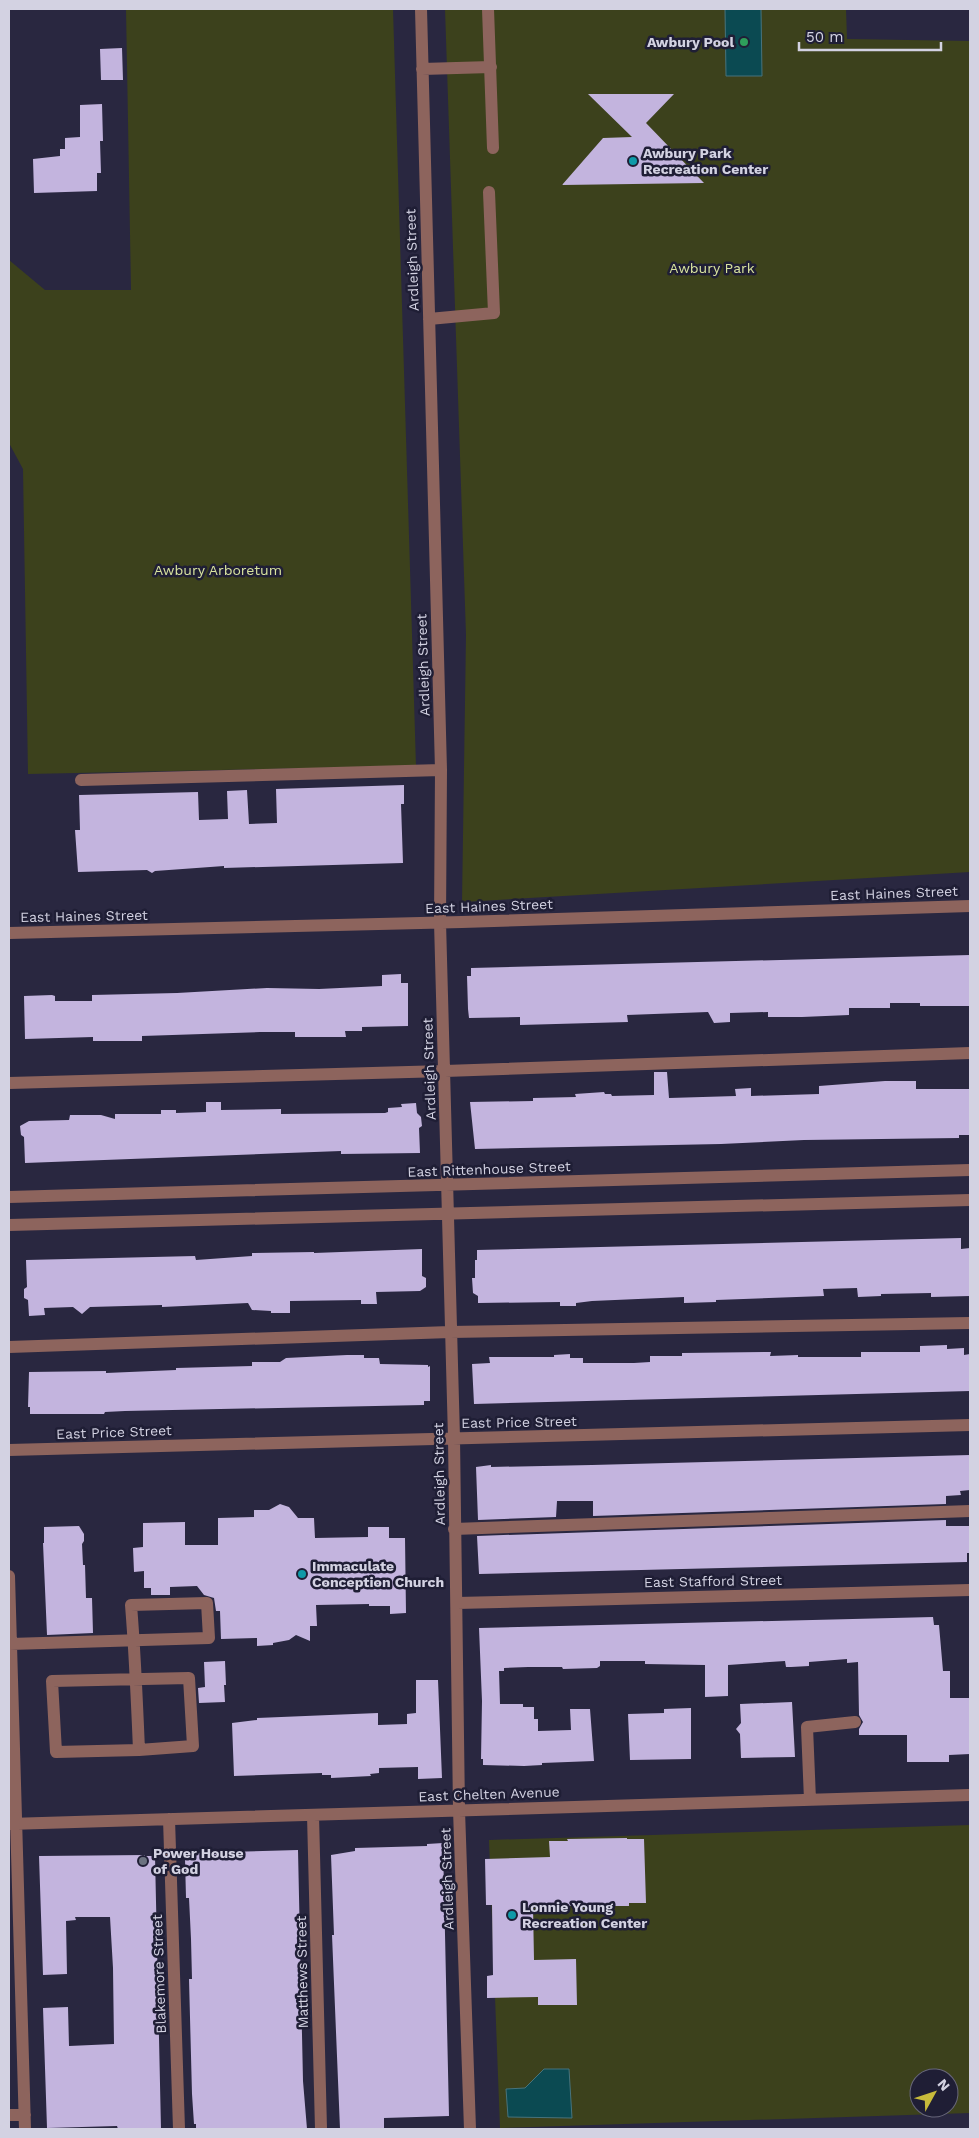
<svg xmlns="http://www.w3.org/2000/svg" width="979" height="2138" font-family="'Work Sans',sans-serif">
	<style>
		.green { fill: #3c411c; fill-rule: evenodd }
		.water { fill: #0b4a52; stroke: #47737d }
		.building { fill: #c3b4de }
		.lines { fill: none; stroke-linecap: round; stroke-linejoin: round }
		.minor { stroke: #8d645d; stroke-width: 12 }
		.leisure-dot { fill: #2e9e5b; stroke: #1f1e35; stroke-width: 2 }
		.culture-dot { fill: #0f9aa8; stroke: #1f1e35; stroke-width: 2 }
		.worship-dot { fill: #6b7280; stroke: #1f1e35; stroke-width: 2 }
		.labels { text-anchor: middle; stroke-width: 5; stroke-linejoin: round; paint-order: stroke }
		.poi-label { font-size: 14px; font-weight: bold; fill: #d3d2e2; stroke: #1f1e35; text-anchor: start }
		.street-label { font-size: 14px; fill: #d3d2e2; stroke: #1f1e35 }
		.park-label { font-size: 14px; fill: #d9e49f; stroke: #1f1e35 }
	</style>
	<rect width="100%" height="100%" fill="#292740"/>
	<!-- green -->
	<path class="green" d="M 126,9 L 393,9 L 416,766 L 28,774 L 23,469 L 9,443 L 9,260 L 45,290 L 131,290 Z
		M 445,9 L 846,9 L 847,39 L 970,41 L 970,872 L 462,902 L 466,635 Z
		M 970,1825 L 970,2113 L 500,2128 L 489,1840 ZM 919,2078 L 949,2078 L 949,2108 L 919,2108 Z"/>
	<!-- water -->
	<path class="water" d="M 725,9 L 761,9 L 762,76 L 726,76 Z
		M 544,2069 L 569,2069 L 572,2118 L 508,2117 L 506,2089 L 525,2088 Z"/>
	<!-- building -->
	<path class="building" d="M 122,48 L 123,80 L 101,80 L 100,49 Z
		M 588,94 L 674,94 L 646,123 L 704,183 L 562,185 L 603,138 L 632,137 Z
		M 102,104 L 103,141 L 100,141 L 101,173 L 97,173 L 97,191 L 34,193 L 33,159 L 60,156 L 60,149 L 65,149 L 65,138 L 80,137 L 80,105 Z
		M 404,785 L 404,804 L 401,804 L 403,863 L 224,868 L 224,866 L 155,871 L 152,873 L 147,870 L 78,872 L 75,830 L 80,830 L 79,795 L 198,792 L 199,820 L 228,819 L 227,791 L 247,790 L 249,824 L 277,823 L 276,789 Z
		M 970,955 L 970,1006 L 920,1006 L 920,1003 L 890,1003 L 890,1008 L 849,1008 L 849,1015 L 802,1017 L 768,1017 L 768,1012 L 730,1013 L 730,1022 L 714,1023 L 708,1012 L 627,1015 L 628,1022 L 520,1025 L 520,1017 L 469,1018 L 468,1009 L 467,976 L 471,976 L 471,968 Z
		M 401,974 L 401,983 L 408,983 L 408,1026 L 362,1027 L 362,1031 L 345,1031 L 346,1037 L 295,1037 L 295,1032 L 260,1032 L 142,1036 L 142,1041 L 93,1041 L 93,1037 L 25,1039 L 24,996 L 52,995 L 55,996 L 55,1001 L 92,1001 L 92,995 L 177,993 L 267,988 L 319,989 L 382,986 L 382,975 Z
		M 654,1072 L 667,1072 L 669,1098 L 736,1096 L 735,1089 L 751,1088 L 751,1096 L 819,1094 L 819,1086 L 885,1081 L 916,1081 L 916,1089 L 970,1089 L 970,1135 L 959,1135 L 959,1138 L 804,1140 L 721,1144 L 475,1149 L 470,1102 L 533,1101 L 533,1098 L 576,1097 L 575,1094 L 604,1092 L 605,1094 L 611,1094 L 612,1096 L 654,1095 Z
		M 206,1102 L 221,1102 L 221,1110 L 281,1109 L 281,1114 L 385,1113 L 388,1112 L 388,1108 L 402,1107 L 401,1104 L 416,1103 L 417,1113 L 421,1117 L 422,1126 L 419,1128 L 420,1153 L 341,1154 L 341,1151 L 25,1163 L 24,1137 L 21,1135 L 20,1126 L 29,1121 L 69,1120 L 70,1115 L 101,1115 L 115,1119 L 115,1114 L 161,1114 L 161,1110 L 176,1110 L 176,1113 L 206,1112 Z
		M 961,1238 L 961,1249 L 970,1248 L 970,1296 L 931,1297 L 931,1293 L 881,1294 L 881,1296 L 858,1297 L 857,1288 L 823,1289 L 824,1296 L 716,1300 L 716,1302 L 684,1303 L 684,1297 L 592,1301 L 576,1303 L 576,1306 L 560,1306 L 560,1302 L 478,1303 L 478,1296 L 473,1293 L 472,1278 L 475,1278 L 475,1260 L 477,1260 L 477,1250 Z
		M 422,1249 L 422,1276 L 426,1278 L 426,1287 L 420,1291 L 376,1292 L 377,1304 L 361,1304 L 361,1300 L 290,1301 L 290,1313 L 271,1313 L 271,1311 L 252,1310 L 248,1303 L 162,1307 L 162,1305 L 90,1307 L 82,1314 L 73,1307 L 44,1308 L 45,1315 L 29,1316 L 28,1300 L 24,1298 L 24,1289 L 27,1287 L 26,1260 L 195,1256 L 196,1260 L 252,1256 L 252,1253 L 314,1252 L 314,1253 Z
		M 947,1345 L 947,1349 L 964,1348 L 964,1355 L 970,1354 L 970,1391 L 474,1404 L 472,1364 L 490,1363 L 489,1357 L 554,1357 L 554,1355 L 570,1354 L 570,1358 L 583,1358 L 583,1363 L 634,1363 L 650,1362 L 650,1356 L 682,1356 L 682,1353 L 771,1352 L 770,1356 L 798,1355 L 798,1357 L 861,1357 L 861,1352 L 920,1352 L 920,1346 Z
		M 347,1355 L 364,1355 L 364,1358 L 379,1358 L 380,1364 L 428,1365 L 428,1367 L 430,1366 L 430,1401 L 424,1401 L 424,1405 L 125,1411 L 105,1412 L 104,1414 L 30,1414 L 30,1407 L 28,1407 L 29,1372 L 106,1371 L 106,1373 L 176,1370 L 176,1368 L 252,1366 L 252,1362 L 280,1362 L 286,1358 Z
		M 970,1455 L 970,1490 L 960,1491 L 961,1495 L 946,1496 L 946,1504 L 593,1516 L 593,1501 L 557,1501 L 556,1517 L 478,1520 L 476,1467 L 491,1465 L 491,1467 L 592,1465 Z
		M 280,1504 L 289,1507 L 298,1518 L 314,1518 L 315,1538 L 368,1537 L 368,1527 L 389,1527 L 389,1538 L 405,1538 L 406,1613 L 390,1614 L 390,1606 L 369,1606 L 369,1604 L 316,1605 L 317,1626 L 310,1626 L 310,1641 L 296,1635 L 289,1640 L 273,1643 L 273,1645 L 257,1646 L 257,1638 L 221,1639 L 220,1611 L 216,1611 L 214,1598 L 204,1595 L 197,1586 L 170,1587 L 170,1595 L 151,1595 L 151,1588 L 144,1588 L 144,1571 L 134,1572 L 133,1548 L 143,1547 L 143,1523 L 185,1522 L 185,1545 L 218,1545 L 218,1518 L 254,1517 L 254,1510 L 269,1510 Z
		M 946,1520 L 946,1526 L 970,1526 L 970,1553 L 967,1553 L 967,1562 L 479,1574 L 477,1536 Z
		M 79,1526 L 84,1534 L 84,1541 L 82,1544 L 83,1565 L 85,1565 L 86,1598 L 92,1598 L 93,1633 L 47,1635 L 43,1543 L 44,1543 L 44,1527 Z
		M 933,1617 L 934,1625 L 939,1625 L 943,1671 L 950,1671 L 950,1698 L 970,1698 L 970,1754 L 949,1755 L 949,1762 L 907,1762 L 907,1735 L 859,1735 L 859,1729 L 863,1722 L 859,1715 L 858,1662 L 847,1663 L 847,1659 L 809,1662 L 809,1666 L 791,1667 L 786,1667 L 785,1661 L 728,1665 L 728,1696 L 705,1697 L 705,1665 L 645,1664 L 645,1661 L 600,1661 L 600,1666 L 597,1668 L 563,1669 L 562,1667 L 528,1667 L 504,1668 L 504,1671 L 499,1671 L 500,1704 L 523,1704 L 523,1707 L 534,1707 L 534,1719 L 538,1719 L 538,1731 L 571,1730 L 570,1709 L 590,1709 L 594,1761 L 542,1763 L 542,1765 L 524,1766 L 483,1765 L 483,1759 L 481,1759 L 482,1701 L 479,1628 Z
		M 225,1661 L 226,1685 L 224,1685 L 225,1702 L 199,1703 L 198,1688 L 205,1687 L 204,1662 Z
		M 416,1680 L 438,1680 L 442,1778 L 418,1779 L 418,1767 L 379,1768 L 379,1773 L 370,1774 L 371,1776 L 331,1778 L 331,1775 L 322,1775 L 322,1773 L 234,1776 L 232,1723 L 257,1720 L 257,1718 L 378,1713 L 378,1725 L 407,1724 L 407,1714 L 416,1713 Z
		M 792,1702 L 795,1757 L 741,1758 L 740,1734 L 736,1729 L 741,1723 L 740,1704 Z
		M 691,1708 L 691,1759 L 630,1760 L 628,1714 L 664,1713 L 664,1709 Z
		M 627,1838 L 627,1839 L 644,1839 L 646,1903 L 629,1903 L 629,1906 L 533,1906 L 534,1960 L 576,1959 L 577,2005 L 538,2005 L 538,1997 L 487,1998 L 487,1976 L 493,1975 L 492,1905 L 486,1905 L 485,1859 L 550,1857 L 549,1841 L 568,1841 L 567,1839 Z
		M 443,1843 L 449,2116 L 384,2118 L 384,2129 L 340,2129 L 332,1935 L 334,1935 L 331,1855 L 355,1851 L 355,1848 L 427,1846 L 427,1844 Z
		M 298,1850 L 303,2081 L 307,2129 L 196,2129 L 196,2124 L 194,2124 L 192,2094 L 189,1979 L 192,1979 L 191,1939 L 189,1898 L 186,1898 L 185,1859 L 189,1859 L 189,1853 Z
		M 145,1855 L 145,1856 L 155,1856 L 161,2129 L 118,2129 L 117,2126 L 47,2128 L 43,2008 L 68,2007 L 69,2046 L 114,2044 L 113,1968 L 110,1917 L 75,1917 L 76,1920 L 66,1921 L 67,1974 L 43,1975 L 39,1856 Z"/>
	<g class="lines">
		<!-- minor -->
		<path class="minor" d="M 421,9 L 441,770 L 440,922 L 454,1438 L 459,1810 L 470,2129
			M 488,9 L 493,148
			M 422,69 L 491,67
			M 429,319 L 494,313 L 489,192
			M 81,780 L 441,770
			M 9,933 L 462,922 L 970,906
			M 9,1083 L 445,1071 L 970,1053
			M 9,1197 L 970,1170
			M 9,1225 L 970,1200
			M 9,1347 L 450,1332 L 970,1323
			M 9,1450 L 970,1425
			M 454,1529 L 970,1511
			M 9,1576 L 25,2129
			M 457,1603 L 970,1590
			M 10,1644 L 209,1638 L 207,1603 L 131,1605 C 135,1653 137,1702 139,1750 L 56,1752 L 52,1681 L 189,1678 L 193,1746 L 139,1750
			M 810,1800 L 807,1727 L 855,1722
			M 313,1815 L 321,2129
			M 169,1819 L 179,2129
			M 9,1824 L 970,1795
			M 9,2115 L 25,2115"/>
	</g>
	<!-- markers -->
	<circle class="leisure-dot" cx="744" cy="42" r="5"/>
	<g class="culture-dot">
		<circle cx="633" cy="161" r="5"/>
		<circle cx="302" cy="1574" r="5"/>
		<circle cx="512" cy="1915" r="5"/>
	</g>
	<circle class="worship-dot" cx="143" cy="1861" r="5"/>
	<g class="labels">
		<!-- poi labels -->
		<g class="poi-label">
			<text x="734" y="47" text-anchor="end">Awbury Pool</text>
			<text x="643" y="158">Awbury Park<tspan x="643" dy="16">Recreation Center</tspan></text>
			<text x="312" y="1571">Immaculate<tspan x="312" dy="16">Conception Church</tspan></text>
			<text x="153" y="1858">Power House<tspan x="153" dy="16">of God</tspan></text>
			<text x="522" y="1912">Lonnie Young<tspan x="522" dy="16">Recreation Center</tspan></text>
		</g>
		<!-- street labels -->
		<g class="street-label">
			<text transform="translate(412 260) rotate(-92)" y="5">Ardleigh Street</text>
			<text transform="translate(423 665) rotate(-92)" y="5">Ardleigh Street</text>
			<text transform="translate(894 893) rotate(-2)" y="5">East Haines Street</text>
			<text transform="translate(489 906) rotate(-2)" y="5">East Haines Street</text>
			<text transform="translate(84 916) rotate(-1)" y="5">East Haines Street</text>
			<text transform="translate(429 1069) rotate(-92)" y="5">Ardleigh Street</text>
			<text transform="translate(489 1169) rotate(-2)" y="5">East Rittenhouse Street</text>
			<text transform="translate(519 1422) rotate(-1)" y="5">East Price Street</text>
			<text transform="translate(114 1432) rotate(-2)" y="5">East Price Street</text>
			<text transform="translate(439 1474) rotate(-91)" y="5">Ardleigh Street</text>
			<text transform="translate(713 1581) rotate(-1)" y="5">East Stafford Street</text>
			<text transform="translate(489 1794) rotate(-2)" y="5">East Chelten Avenue</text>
			<text transform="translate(447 1879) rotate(-92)" y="5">Ardleigh Street</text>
			<text transform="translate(302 1972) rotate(-91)" y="5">Matthews Street</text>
			<text transform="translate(159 1974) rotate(-92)" y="5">Blakemore Street</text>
		</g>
		<!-- park labels -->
		<g class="park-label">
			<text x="712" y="273">Awbury Park</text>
			<text x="218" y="575">Awbury Arboretum</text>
		</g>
	</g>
	<!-- border -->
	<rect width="979" height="2138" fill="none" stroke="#d3d2e2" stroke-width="20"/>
	<!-- north arrow -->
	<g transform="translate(934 2093) rotate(50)"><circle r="24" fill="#1f1e35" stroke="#67667a"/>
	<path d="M0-4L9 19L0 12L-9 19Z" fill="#c8bb3b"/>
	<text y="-8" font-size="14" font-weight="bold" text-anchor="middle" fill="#d3d2e2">N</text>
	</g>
	<!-- scale -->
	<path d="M799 42v8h142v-8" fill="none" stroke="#d3d2e2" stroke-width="2.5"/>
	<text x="806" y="42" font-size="15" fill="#d3d2e2" stroke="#1f1e35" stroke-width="4" paint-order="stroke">50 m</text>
</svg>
